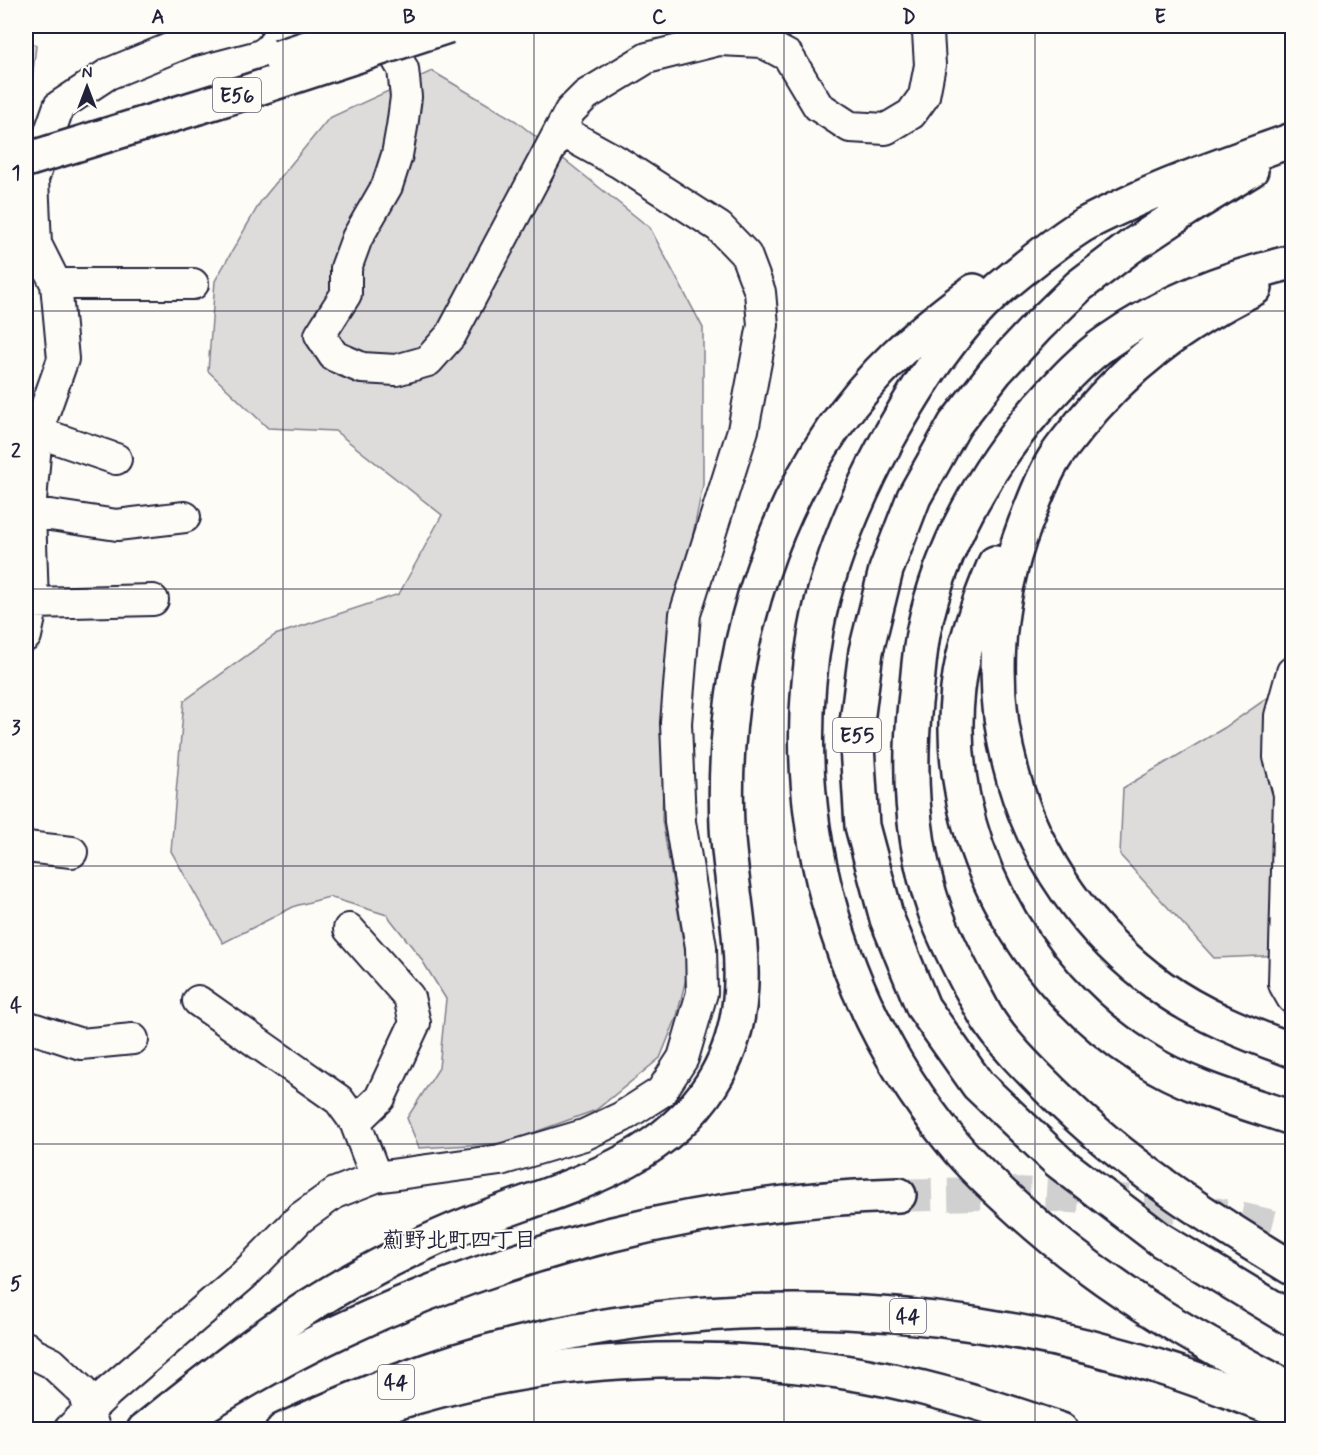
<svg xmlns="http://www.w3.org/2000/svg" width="1318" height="1455" font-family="Mynerve,'Klee One',sans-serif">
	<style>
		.green { fill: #dddcdb; stroke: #807f8b; stroke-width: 1.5 }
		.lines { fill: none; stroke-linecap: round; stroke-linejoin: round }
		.primary-tunnel { stroke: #d1d0d1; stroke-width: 33; stroke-dasharray: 33 16; stroke-linecap: butt }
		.street-casing { stroke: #22223b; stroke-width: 34 }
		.primary-casing { stroke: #22223b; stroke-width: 38 }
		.highway-casing { stroke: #22223b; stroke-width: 38 }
		.street { stroke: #fdfcf7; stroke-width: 30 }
		.primary { stroke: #fdfcf7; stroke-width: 33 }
		.highway { stroke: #fdfcf7; stroke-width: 33 }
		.highway-bridge-casing { stroke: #22223b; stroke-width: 38; stroke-linecap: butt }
		.highway-bridge { stroke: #fdfcf7; stroke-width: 33 }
		.grid { fill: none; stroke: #22223b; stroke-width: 1.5; stroke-opacity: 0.55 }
		.labels { text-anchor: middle; stroke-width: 4.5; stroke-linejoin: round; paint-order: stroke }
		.shield { fill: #fdfcf7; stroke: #646373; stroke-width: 1.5 }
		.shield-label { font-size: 20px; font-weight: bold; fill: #22223b }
		.neighbourhood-label { font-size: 22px; font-weight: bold; fill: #22223b; stroke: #fdfcf7 }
		.neatline { fill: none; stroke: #22223b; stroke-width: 2 }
		.grid-label { font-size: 20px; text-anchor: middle; font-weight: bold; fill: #22223b }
	</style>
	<rect width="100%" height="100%" fill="#fdfcf7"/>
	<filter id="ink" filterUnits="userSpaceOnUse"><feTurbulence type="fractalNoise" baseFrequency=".0167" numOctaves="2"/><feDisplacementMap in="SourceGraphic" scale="12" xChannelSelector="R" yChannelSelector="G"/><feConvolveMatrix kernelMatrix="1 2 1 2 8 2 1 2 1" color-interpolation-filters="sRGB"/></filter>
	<g filter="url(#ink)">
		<!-- green -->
		<path class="green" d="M 26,37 L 36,46 L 31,87 L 26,88 Z
			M 432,71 L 516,121 L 650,228 L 703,328 L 703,485 L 667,661 L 662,820 L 688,970 L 677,1016 L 660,1058 L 596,1110 L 505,1143 L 419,1148 L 407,1118 L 439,1068 L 446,999 L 420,957 L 387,915 L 329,897 L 295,906 L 223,943 L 171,851 L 184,701 L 275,635 L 399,594 L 442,515 L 335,431 L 268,428 L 208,371 L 215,281 L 261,201 L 329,118 Z
			M 1292,681 L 1284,955 L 1214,958 L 1120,855 L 1123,788 L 1224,728 Z"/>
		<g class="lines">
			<!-- primary-tunnel -->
			<path class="primary-tunnel" d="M 899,1195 C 942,1195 985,1192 1027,1194 C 1116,1198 1207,1207 1292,1232"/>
			<defs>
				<path id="street" d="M 372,27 L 384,37 L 403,69 L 406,97 L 402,127 L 397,155 L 387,186 L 357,238 L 346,268 L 346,294 L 320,335 L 334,356 L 362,368 L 396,370 L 428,361 L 451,335 L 570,111 L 586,95 L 647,58 L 719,40 L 762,42 L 788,56 L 818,106 L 850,127 L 886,129 L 911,114 L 924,96 L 930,65 L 928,33 L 925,26
					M 56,284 L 193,284
					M 37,432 L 116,459
					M 30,512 L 117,525 L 185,517
					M 33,603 L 153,600
					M 26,636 L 33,603 L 30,512 L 37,432 L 63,359 L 56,284 L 36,244 L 33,179 L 59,106 L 108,74 L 186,42 L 247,26
					M 1292,672 L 1280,716 L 1279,757 L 1289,794 L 1284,984 L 1292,998
					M 26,847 L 72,852
					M 349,929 L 409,997 L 415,1023 L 380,1098 L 355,1122
					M 198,1001 L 339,1100 L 355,1122 L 376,1177
					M 26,1026 L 81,1044 L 133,1039
					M 26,1347 L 34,1354 L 52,1363 L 83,1392 L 94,1428
					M 69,1430 L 108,1392 L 244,1275 L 300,1218 L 335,1193 L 376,1177 L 500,1160 L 584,1135 L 622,1117 L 661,1092 L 683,1058 L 702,993 L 701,947 L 680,822 L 676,723 L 685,614 L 743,430 L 763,325 L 760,292 L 746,255 L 719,227 L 618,162 L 560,130"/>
				<path id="primary" d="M 164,1430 C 221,1395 278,1360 338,1332 C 513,1249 706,1200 899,1195
					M 283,1430 C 358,1396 434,1364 514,1345 C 730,1291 964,1302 1175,1372 C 1215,1385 1254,1401 1292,1416"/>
				<path id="highway" d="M 1292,140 C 1234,161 1174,181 1118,208 C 1105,214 1092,220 1080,227 C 1052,245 1024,268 999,289 C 952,331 918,385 888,439 C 856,499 828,563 816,630 C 784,811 835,999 951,1141 C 970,1165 994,1187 1016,1207 C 1099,1284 1193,1338 1292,1390
					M 1251,170 L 1187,209 L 1130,247 L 1079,286 L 1036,328 L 996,371 L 955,424 L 914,497 L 886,570 L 866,651 L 856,730 L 862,826 L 887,919 L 923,1007 L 978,1085 L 1059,1162 L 1161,1240 L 1292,1319
					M 1292,262 C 1224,279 1165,301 1107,342 C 1081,360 1059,385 1038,408 C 984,470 941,548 924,629 C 919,653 918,679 915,703 C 908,772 912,845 935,911 C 944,937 957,962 969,985 C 976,997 982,1010 989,1021 C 1006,1047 1030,1070 1052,1092 C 1123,1163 1207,1217 1292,1268
					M 1255,288 C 1183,324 1125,366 1075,431 C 1068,440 1060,449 1054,459 C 1042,478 1034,502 1025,524 C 961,692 1013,880 1161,987 C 1200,1015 1247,1034 1292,1050
					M 995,563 C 978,604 963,645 958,689 C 942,833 1020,980 1141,1057 C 1187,1087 1241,1101 1292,1118
					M 144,1430 C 213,1375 282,1318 360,1276 C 400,1254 444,1233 487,1217 C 569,1186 661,1163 711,1085 C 764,1002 732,915 727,826 C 720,658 772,474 896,355 C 920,332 947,311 974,291
					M 322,1430 C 483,1362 666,1346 838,1371 C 914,1382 989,1405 1061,1430"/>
			</defs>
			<!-- street casing -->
			<use href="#street" class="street-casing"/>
			<!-- primary casing -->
			<use href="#primary" class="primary-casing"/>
			<!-- highway casing -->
			<use href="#highway" class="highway-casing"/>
			<!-- street -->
			<use href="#street" class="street"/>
			<!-- primary -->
			<use href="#primary" class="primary"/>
			<!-- highway -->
			<use href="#highway" class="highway"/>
			<defs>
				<path id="highway-bridge" d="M 279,57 L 374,26
					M 26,160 L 234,96 L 448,26"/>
			</defs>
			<!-- highway-bridge casing -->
			<use href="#highway-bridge" class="highway-bridge-casing"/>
			<!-- highway-bridge -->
			<use href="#highway-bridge" class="highway-bridge"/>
		</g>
	</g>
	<!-- grid -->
	<path class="grid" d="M 283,26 L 283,1430M 534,26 L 534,1430M 784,26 L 784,1430M 1035,26 L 1035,1430M 26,311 L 1292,311M 26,589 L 1292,589M 26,866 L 1292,866M 26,1144 L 1292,1144"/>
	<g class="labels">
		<!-- shield labels -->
		<g class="shield">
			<rect x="213" y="78" width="48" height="34" rx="4.5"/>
			<rect x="833" y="718" width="48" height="34" rx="4.5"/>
			<rect x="890" y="1299" width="36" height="34" rx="4.5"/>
			<rect x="378" y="1365" width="36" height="34" rx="4.5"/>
		</g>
		<g class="shield-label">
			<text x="237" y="102">E56</text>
			<text x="857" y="742">E55</text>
			<text x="908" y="1323">44</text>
			<text x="396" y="1389">44</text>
		</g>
		<!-- neighbourhood labels -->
		<g class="neighbourhood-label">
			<text x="459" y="1247">薊野北町四丁目</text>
		</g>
	</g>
	<!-- margin -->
	<rect width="1318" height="1455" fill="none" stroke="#fdfcf7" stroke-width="66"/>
	<!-- north arrow -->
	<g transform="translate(87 87)" stroke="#fdfcf7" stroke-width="4.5" paint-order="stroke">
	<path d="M0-4.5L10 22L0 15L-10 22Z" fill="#22223b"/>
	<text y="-9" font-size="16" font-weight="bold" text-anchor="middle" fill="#22223b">N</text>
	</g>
	<rect x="33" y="33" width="1252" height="1389" class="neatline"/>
	<g class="grid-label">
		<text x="158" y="23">A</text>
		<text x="409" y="23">B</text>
		<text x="659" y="23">C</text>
		<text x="909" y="23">D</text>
		<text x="1160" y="23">E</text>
		<text x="16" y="179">1</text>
		<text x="16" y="457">2</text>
		<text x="16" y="734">3</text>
		<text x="16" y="1012">4</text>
		<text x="16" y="1290">5</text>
	</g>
</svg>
